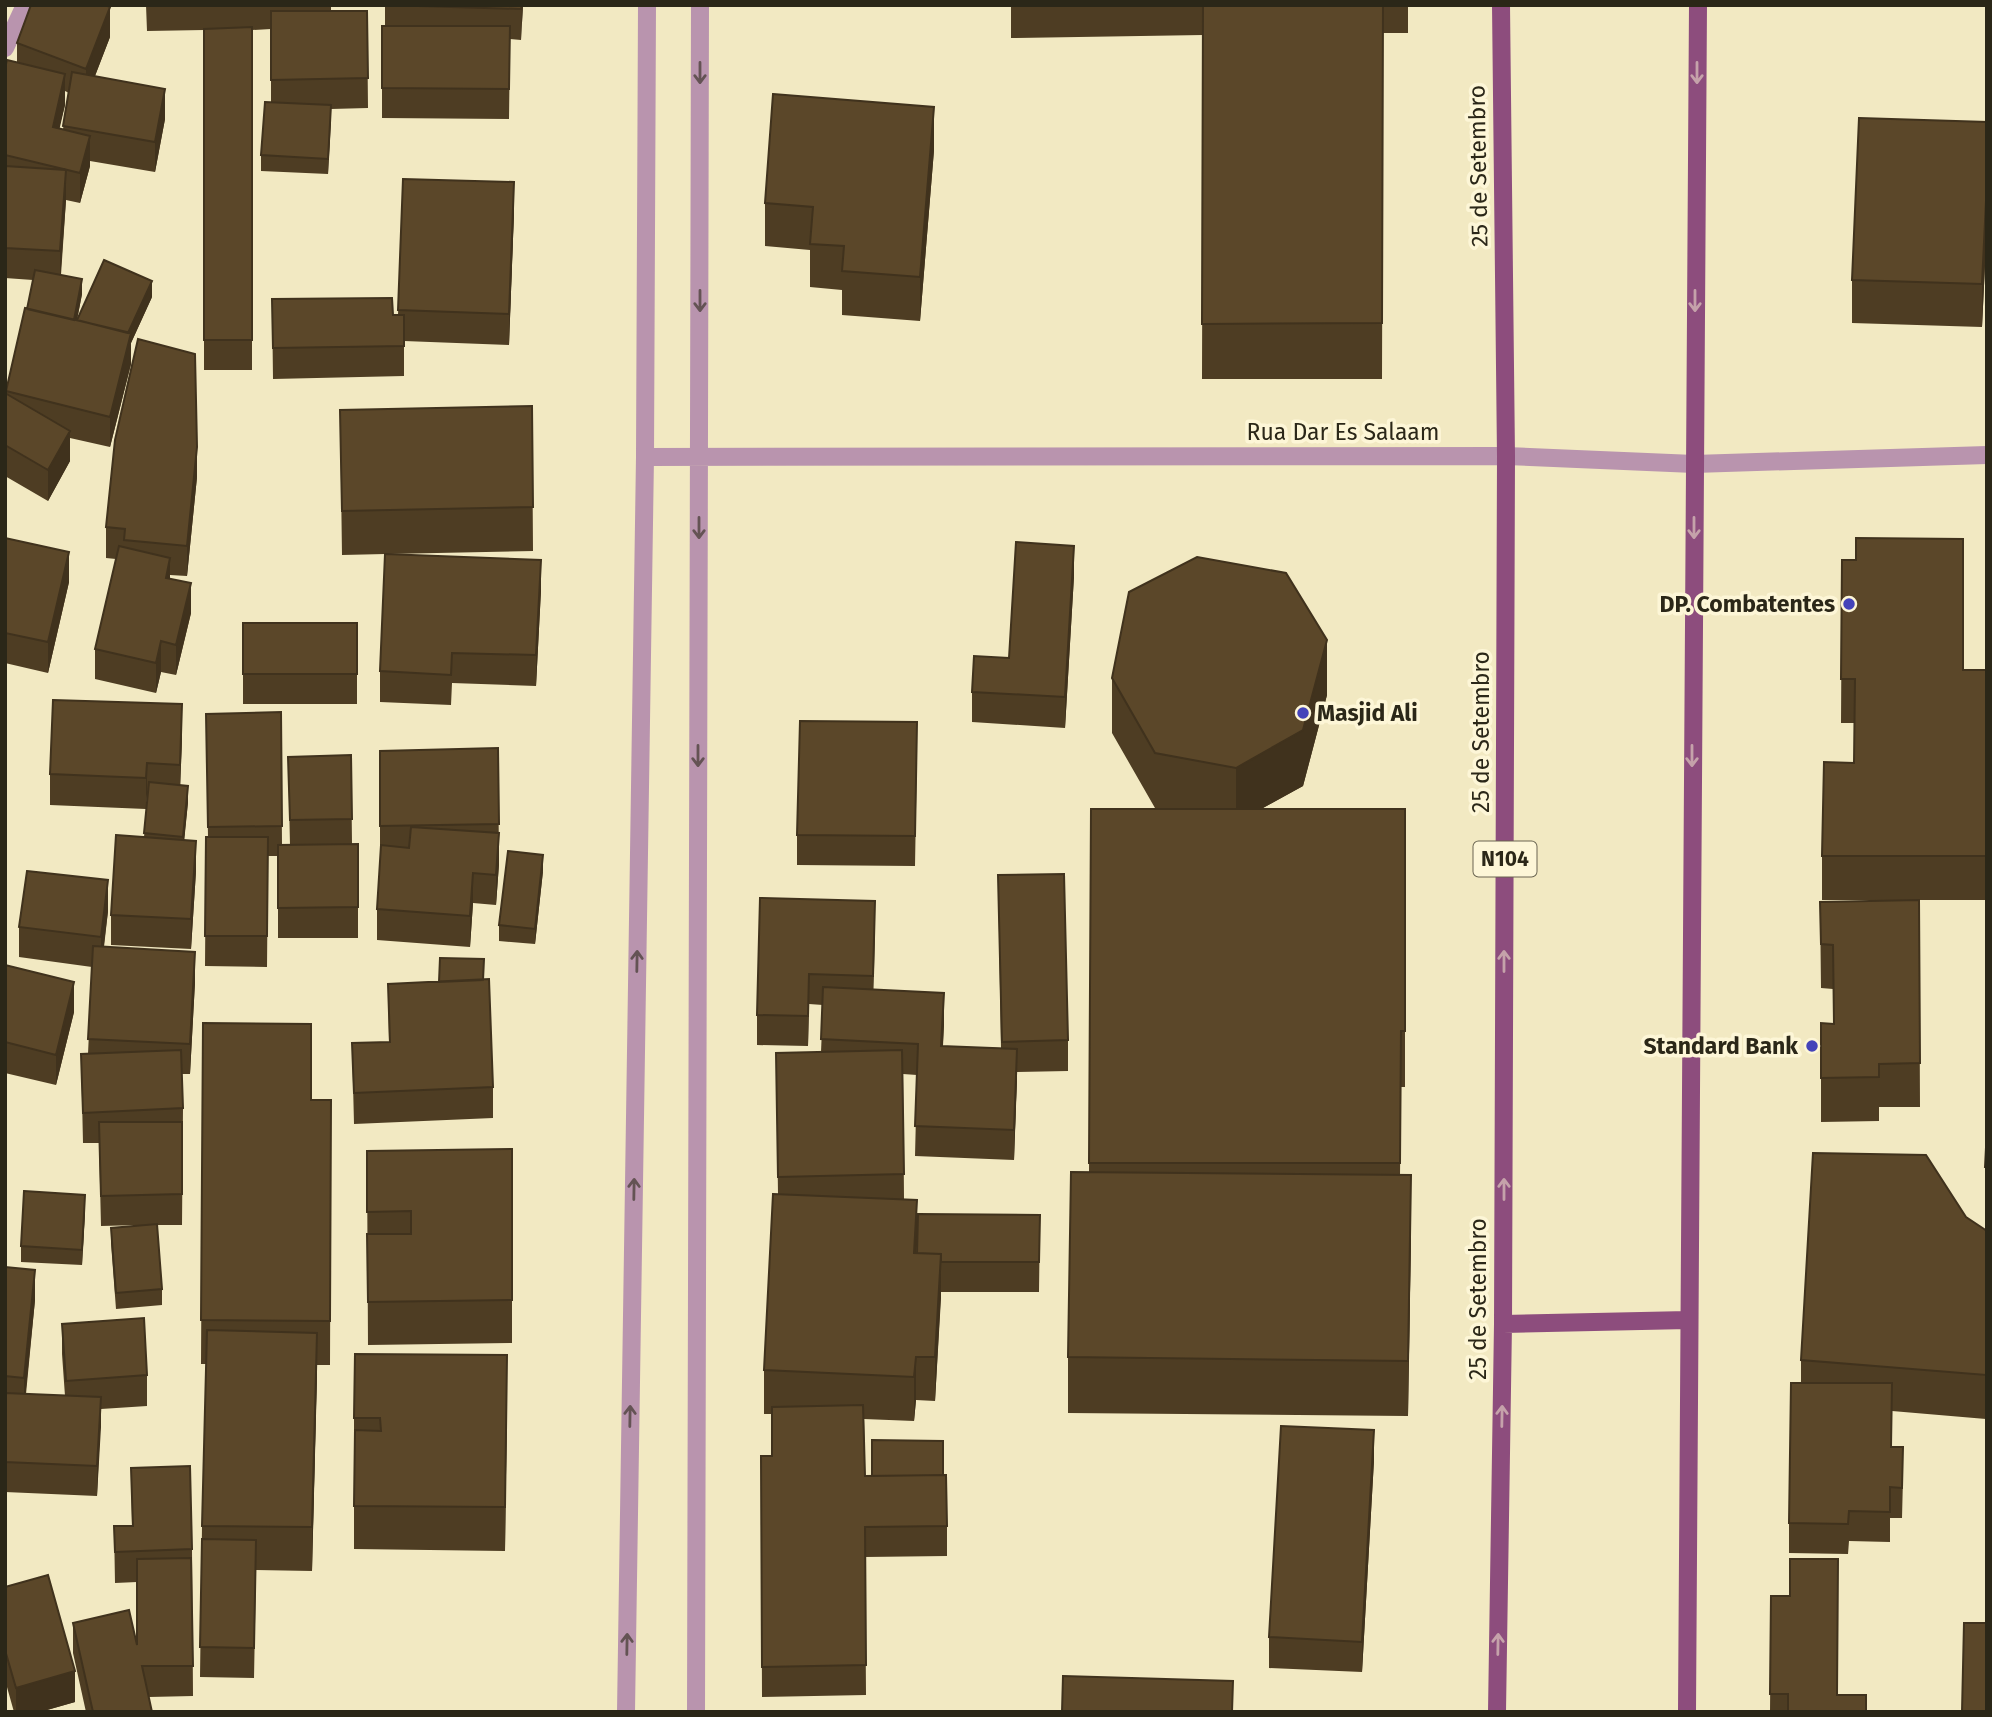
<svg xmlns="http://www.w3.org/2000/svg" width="1992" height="1717" font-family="'Fira Sans',sans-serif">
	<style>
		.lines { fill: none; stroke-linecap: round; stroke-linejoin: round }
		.minor { stroke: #b994ae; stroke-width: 18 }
		.primary { stroke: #8d4d7d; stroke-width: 18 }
		.wall { fill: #4e3d23; fill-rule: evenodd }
		.shaded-wall { fill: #40321d }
		.building { fill: #5b4729; stroke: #40321d; stroke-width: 2 }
		.oneway { stroke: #645354 }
		.oneway2 { stroke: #c5a2aa }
		.poi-dot { fill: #4443b9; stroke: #fdf6d7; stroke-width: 2.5 }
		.labels { text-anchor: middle; stroke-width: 7; stroke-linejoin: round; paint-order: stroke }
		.shield { fill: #fdf6d7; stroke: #6a6551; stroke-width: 2 }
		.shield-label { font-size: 21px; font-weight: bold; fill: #2b2718 }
		.street-label { font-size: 23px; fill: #2b2718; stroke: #fdf6d7 }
		.poi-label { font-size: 23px; font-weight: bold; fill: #2b2718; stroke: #fdf6d7; text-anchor: end }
	</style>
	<rect width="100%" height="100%" fill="#f2e9c2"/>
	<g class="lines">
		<!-- minor -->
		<path class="minor" d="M 5,48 L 25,5
			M 645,457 L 1506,456 L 1694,464 L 1987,455
			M 626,1712 L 645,457 L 647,5
			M 696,1712 L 700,5"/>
		<!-- primary -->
		<path class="primary" d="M 1503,1324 L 1688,1320
			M 1497,1712 L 1503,1324 L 1506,456 L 1501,5
			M 1687,1712 L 1698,5"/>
	</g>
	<!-- wall -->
	<path class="wall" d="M 146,5 L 331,5 L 331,11 L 367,11 L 368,108 L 331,109 L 328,174 L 261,171 L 261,155 L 271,102 L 271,29 L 252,30 L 252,370 L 204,370 L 204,30 L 147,31 Z
		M 385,5 L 523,5 L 521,40 L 510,39 L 509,119 L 382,118 L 382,26 L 385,26 Z
		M 1011,5 L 1408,5 L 1408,33 L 1383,33 L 1382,379 L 1202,379 L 1203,35 L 1011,38 Z
		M 110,37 L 95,76 L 165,119 L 155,172 L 90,161 L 90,166 L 80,203 L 66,200 L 61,275 L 82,294 L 77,320 L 152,297 L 131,343 L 131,364 L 110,447 L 70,438 L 70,461 L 48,501 L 5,476 L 5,393 L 27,309 L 33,280 L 5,278 L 5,68 L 17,62 L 17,43 ZM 65,91 L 69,93 L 63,129 L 59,128 L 65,105 Z
		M 1987,122 L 1987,224 L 1982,327 L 1852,323 L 1852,280 Z
		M 934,150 L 920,321 L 842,315 L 842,290 L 810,287 L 810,250 L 765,246 L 765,203 Z
		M 403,179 L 514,212 L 509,345 L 404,341 L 404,376 L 273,379 L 272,299 L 398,315 Z
		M 532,406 L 533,551 L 388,554 L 541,590 L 536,686 L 452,683 L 451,705 L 380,702 L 380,671 L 385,554 L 342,555 L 340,410 Z
		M 197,477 L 187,576 L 170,575 L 170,579 L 191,613 L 176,675 L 161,672 L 156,693 L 95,679 L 95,649 L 116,559 L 106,558 L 106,527 Z
		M 5,538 L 69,582 L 48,673 L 5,663 Z
		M 1842,560 L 1963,670 L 1987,670 L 1987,900 L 1822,900 L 1822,856 L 1854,763 L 1854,723 L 1841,723 Z
		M 1074,576 L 1065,728 L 972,722 L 972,692 L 1009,658 Z
		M 243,623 L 357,623 L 357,704 L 243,704 Z
		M 1112,678 L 1327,695 L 1303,786 L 1261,809 L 1405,809 L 1405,1087 L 1401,1087 L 1400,1175 L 1411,1231 L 1408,1416 L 1068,1413 L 1068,1357 L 1089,1172 L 1091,809 L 1159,809 L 1155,808 L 1112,733 Z
		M 281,712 L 282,845 L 290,845 L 288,757 L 351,755 L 352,844 L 358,844 L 358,938 L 278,938 L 278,856 L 268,856 L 267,967 L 205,966 L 206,837 L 208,837 L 206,714 Z
		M 182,735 L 180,785 L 188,802 L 184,840 L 196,871 L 191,949 L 111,945 L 111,915 L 144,837 L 148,793 L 147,793 L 146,809 L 50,805 L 50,774 Z
		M 498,748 L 499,864 L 496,905 L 473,903 L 470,947 L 377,940 L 377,909 L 381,856 L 380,856 L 380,751 Z
		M 917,752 L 915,866 L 797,865 L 797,835 Z
		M 543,871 L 535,944 L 499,941 L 499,925 Z
		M 998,875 L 1068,1040 L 1068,1071 L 1017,1072 L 1014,1160 L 915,1156 L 917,1075 L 903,1074 L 904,1199 L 917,1244 L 916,1253 L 1040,1215 L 1039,1292 L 941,1292 L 935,1401 L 916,1400 L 914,1421 L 864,1419 L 865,1476 L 943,1475 L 947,1526 L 947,1556 L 865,1557 L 866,1695 L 762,1697 L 761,1456 L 772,1456 L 772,1414 L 764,1414 L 764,1370 L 778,1194 L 776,1053 L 821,1052 L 823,1005 L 809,1004 L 808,1046 L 757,1045 L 757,1015 L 875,901 L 873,990 L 944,1024 L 943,1046 L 1001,1048 Z
		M 1919,900 L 1920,1107 L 1879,1107 L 1879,1121 L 1821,1122 L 1821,1023 L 1833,1024 L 1833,989 L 1821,988 L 1820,902 Z
		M 108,911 L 104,947 L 195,982 L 190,1074 L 182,1074 L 183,1108 L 182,1225 L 157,1225 L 162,1289 L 162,1305 L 116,1309 L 111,1243 L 111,1228 L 140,1225 L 101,1226 L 99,1143 L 83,1143 L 81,1054 L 88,1054 L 92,967 L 19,957 L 19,927 Z
		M 5,965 L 74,1012 L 56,1085 L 5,1073 Z
		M 484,980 L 493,1087 L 493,1118 L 354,1124 L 352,1043 L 389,1042 L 388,984 Z
		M 203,1023 L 311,1100 L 331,1100 L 330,1365 L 317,1365 L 312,1571 L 256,1570 L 254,1678 L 200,1677 L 202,1526 L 206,1364 L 201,1364 Z
		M 1987,1128 L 1987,1211 L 1985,1210 L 1985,1167 Z
		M 512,1149 L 512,1343 L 368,1345 L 367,1151 Z
		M 85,1211 L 82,1265 L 21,1262 L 21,1246 Z
		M 1966,1217 L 1987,1231 L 1986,1419 L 1892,1411 L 1891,1447 L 1903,1478 L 1902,1518 L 1890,1518 L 1890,1542 L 1849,1541 L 1848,1554 L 1789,1553 L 1789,1523 L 1801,1383 L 1801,1360 Z
		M 5,1267 L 35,1300 L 26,1394 L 65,1396 L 62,1354 L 62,1324 L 147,1375 L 147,1406 L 101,1409 L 97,1496 L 5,1492 Z
		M 507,1399 L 505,1551 L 354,1549 L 354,1418 Z
		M 1374,1460 L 1362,1672 L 1269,1668 L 1269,1637 Z
		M 131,1468 L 192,1549 L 193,1696 L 149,1697 L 152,1712 L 86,1712 L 73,1653 L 73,1623 L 137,1644 L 137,1582 L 115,1583 L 114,1526 L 132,1526 Z
		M 5,1587 L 75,1702 L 40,1712 L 14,1712 L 5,1680 Z
		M 1771,1596 L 1837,1695 L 1866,1712 L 1770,1712 Z"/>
	<!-- shaded-wall -->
	<path class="shaded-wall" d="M 522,5 L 523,5 L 521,40 Z
		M 110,7 L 110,37 L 86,99 L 86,69 Z
		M 65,74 L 65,105 L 53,157 L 53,127 Z
		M 165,89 L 165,119 L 155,172 L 155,142 Z
		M 331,105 L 331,121 L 328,174 L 328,159 Z
		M 934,107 L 934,150 L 920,321 L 920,277 Z
		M 90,136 L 90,166 L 80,203 L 80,173 Z
		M 66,170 L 66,200 L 60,281 L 60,251 Z
		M 1987,180 L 1987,224 L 1982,327 L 1982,284 Z
		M 514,182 L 514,212 L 509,345 L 509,314 Z
		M 82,279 L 82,294 L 73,340 L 73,324 Z
		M 152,281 L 152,297 L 131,343 L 131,364 L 110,447 L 110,417 L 125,340 Z
		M 70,431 L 70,461 L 48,501 L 48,470 Z
		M 197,447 L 197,477 L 187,576 L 187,546 Z
		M 1074,546 L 1074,576 L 1065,728 L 1065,697 Z
		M 69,552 L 69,582 L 48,673 L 48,642 Z
		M 170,558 L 170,588 L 166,578 Z
		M 541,560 L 541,590 L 536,686 L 536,655 Z
		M 191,583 L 191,613 L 176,675 L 176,645 Z
		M 1327,640 L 1327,695 L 1303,786 L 1236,823 L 1236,768 Z
		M 161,641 L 161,672 L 156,693 L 156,663 Z
		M 182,704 L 182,735 L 180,795 L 180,765 Z
		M 147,763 L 147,793 L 146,809 L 146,778 Z
		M 188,786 L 188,802 L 183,853 L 183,837 Z
		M 499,833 L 499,864 L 496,905 L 496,875 Z
		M 196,841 L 196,871 L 191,949 L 191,919 Z
		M 543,855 L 543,871 L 535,944 L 535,929 Z
		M 473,873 L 473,903 L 470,947 L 470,916 Z
		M 108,880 L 108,911 L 101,968 L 101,937 Z
		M 875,901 L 875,932 L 873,1006 L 873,976 Z
		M 195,952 L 195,982 L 190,1074 L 190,1044 Z
		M 809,974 L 809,1004 L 808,1046 L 808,1016 Z
		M 74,982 L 74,1012 L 56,1085 L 56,1055 Z
		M 944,993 L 944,1024 L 941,1076 L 941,1046 Z
		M 1017,1049 L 1017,1079 L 1014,1160 L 1014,1130 Z
		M 1411,1175 L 1411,1231 L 1408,1416 L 1408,1361 Z
		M 85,1195 L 85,1211 L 82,1265 L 82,1250 Z
		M 917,1200 L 917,1244 L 914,1297 L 914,1253 Z
		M 941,1254 L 941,1298 L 935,1401 L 935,1357 Z
		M 35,1270 L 35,1300 L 24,1408 L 24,1378 Z
		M 317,1333 L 317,1377 L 312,1571 L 312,1527 Z
		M 507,1355 L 507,1399 L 505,1551 L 505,1507 Z
		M 916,1357 L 916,1400 L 914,1421 L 914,1377 Z
		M 101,1397 L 101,1427 L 97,1496 L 97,1466 Z
		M 1374,1430 L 1374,1460 L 1362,1672 L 1362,1642 Z
		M 75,1671 L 75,1702 L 40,1712 L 16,1712 L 16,1688 Z"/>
	<!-- building -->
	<path class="building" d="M 31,5 L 105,5 L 110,7 L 86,69 L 17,43 Z
		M 385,5 L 522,5 L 521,9 Z
		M 1203,5 L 1383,5 L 1382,323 L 1202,324 Z
		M 271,11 L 367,11 L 368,78 L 271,80 Z
		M 382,26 L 510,26 L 509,89 L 382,88 Z
		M 252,27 L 252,340 L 204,340 L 204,29 Z
		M 7,60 L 65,74 L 53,127 L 90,136 L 80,173 L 5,155 L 5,68 Z
		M 72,72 L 165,89 L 155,142 L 63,126 Z
		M 773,94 L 934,107 L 920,277 L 842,271 L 844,246 L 810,244 L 813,207 L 765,203 Z
		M 265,102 L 331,105 L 328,159 L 261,155 Z
		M 1859,118 L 1987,122 L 1987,180 L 1982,284 L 1852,280 Z
		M 5,166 L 66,170 L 60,251 L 5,248 Z
		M 403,179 L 514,182 L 509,314 L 398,310 Z
		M 104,260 L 152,281 L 128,333 L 77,320 Z
		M 35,270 L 82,279 L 74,320 L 27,309 Z
		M 392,298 L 393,315 L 404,315 L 404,346 L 273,348 L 272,299 Z
		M 25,308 L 131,333 L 110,417 L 6,391 Z
		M 138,339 L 195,354 L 197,447 L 187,546 L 124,540 L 125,529 L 106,527 L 115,440 Z
		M 5,393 L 70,431 L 48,470 L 5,445 Z
		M 532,406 L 533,507 L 342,511 L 340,410 Z
		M 5,538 L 69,552 L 48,642 L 5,633 Z
		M 1856,538 L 1963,539 L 1963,670 L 1987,670 L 1987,856 L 1822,856 L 1824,762 L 1854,763 L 1855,679 L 1841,679 L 1842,560 L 1856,560 Z
		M 1016,542 L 1074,546 L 1065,697 L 972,692 L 974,656 L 1009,658 Z
		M 119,546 L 170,558 L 166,578 L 191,583 L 176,645 L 161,641 L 156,663 L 95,649 Z
		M 385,554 L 541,560 L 536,655 L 452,653 L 451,675 L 380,671 Z
		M 1197,557 L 1286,573 L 1327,640 L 1303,730 L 1236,768 L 1155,753 L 1112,678 L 1129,592 Z
		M 243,623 L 357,623 L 357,674 L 243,674 Z
		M 53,700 L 182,704 L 180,765 L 147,763 L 146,778 L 50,774 Z
		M 281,712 L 282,826 L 208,827 L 206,714 Z
		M 800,721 L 917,722 L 915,836 L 797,835 Z
		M 498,748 L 499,824 L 380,826 L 380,751 Z
		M 351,755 L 352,819 L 290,820 L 288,757 Z
		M 149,782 L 188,786 L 183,837 L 144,833 Z
		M 1091,809 L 1405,809 L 1405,1031 L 1401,1031 L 1400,1163 L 1089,1163 Z
		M 411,827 L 499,833 L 496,875 L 473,873 L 470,916 L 377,909 L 381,845 L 409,848 Z
		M 116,835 L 196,841 L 191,919 L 111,915 Z
		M 206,837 L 268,837 L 267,936 L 205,936 Z
		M 358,844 L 358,907 L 278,908 L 278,845 Z
		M 508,851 L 543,855 L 535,929 L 499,925 Z
		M 27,871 L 108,880 L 101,937 L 19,927 Z
		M 1064,874 L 1068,1040 L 1002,1042 L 998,875 Z
		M 760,898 L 875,901 L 873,976 L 809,974 L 808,1016 L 757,1015 Z
		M 1919,900 L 1920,1063 L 1879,1064 L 1879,1077 L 1821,1078 L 1821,1023 L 1834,1024 L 1833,945 L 1821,944 L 1820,902 Z
		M 93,946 L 195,952 L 190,1044 L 88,1039 Z
		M 440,958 L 484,959 L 483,980 L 439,982 Z
		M 5,965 L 74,982 L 56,1055 L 5,1042 Z
		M 489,979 L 493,1087 L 354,1093 L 352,1043 L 390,1042 L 388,984 Z
		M 823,987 L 944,993 L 941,1046 L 1017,1049 L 1014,1130 L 915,1126 L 918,1044 L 821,1039 Z
		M 203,1023 L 311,1024 L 311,1100 L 331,1100 L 330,1321 L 201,1320 Z
		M 181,1050 L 183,1108 L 83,1113 L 81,1054 Z
		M 902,1050 L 904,1174 L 778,1177 L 776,1053 Z
		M 99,1122 L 182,1122 L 182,1194 L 101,1196 Z
		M 1987,1128 L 1987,1167 L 1985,1167 Z
		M 512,1149 L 512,1300 L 368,1302 L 367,1234 L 411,1234 L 411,1211 L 367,1212 L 367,1151 Z
		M 1813,1153 L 1926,1155 L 1966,1217 L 1987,1231 L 1986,1375 L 1801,1360 Z
		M 1071,1172 L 1411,1175 L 1408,1361 L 1068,1357 Z
		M 24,1191 L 85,1195 L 82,1250 L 21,1246 Z
		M 773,1194 L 917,1200 L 914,1253 L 941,1254 L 935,1357 L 916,1357 L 914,1377 L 764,1370 Z
		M 918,1214 L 1040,1215 L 1039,1262 L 941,1262 L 941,1254 L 917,1253 Z
		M 157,1224 L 162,1289 L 116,1293 L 111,1228 Z
		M 5,1267 L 35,1270 L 24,1378 L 5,1376 Z
		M 144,1318 L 147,1375 L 66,1381 L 62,1324 Z
		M 207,1330 L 317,1333 L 312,1527 L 202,1526 Z
		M 355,1354 L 507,1355 L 505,1507 L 354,1506 L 355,1430 L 381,1431 L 380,1418 L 354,1418 Z
		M 1791,1383 L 1892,1383 L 1891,1447 L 1903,1447 L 1902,1488 L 1890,1487 L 1890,1512 L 1849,1511 L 1848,1524 L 1789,1523 Z
		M 5,1393 L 101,1397 L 97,1466 L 5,1462 Z
		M 863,1405 L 865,1476 L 946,1475 L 947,1526 L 865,1527 L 866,1665 L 762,1667 L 761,1456 L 772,1456 L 772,1407 Z
		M 1281,1426 L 1374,1430 L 1362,1642 L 1269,1637 Z
		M 872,1440 L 943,1441 L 943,1475 L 872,1476 Z
		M 190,1466 L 192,1549 L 115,1552 L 114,1526 L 133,1526 L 131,1468 Z
		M 202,1539 L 256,1540 L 254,1648 L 200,1647 Z
		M 191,1558 L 193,1666 L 142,1666 L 152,1712 L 93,1712 L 73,1623 L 129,1610 L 137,1645 L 137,1559 Z
		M 1790,1559 L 1838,1559 L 1837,1695 L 1866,1695 L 1866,1712 L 1788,1712 L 1788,1694 L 1770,1694 L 1771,1596 L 1790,1596 Z
		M 48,1575 L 75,1671 L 16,1688 L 5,1650 L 5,1587 Z
		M 1964,1623 L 1987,1623 L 1987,1712 L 1962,1712 Z
		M 1063,1676 L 1233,1681 L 1232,1712 L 1062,1712 Z"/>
	<!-- one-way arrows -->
	<defs><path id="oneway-shaft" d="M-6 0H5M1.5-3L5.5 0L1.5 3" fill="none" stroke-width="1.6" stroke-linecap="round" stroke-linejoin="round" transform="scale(1.75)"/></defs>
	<g class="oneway">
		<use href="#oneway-shaft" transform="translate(700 73) rotate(90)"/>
		<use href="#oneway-shaft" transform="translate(700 301) rotate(90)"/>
		<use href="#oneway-shaft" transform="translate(699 528) rotate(90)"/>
		<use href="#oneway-shaft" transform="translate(698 756) rotate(90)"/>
		<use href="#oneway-shaft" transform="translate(637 961) rotate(-89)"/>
		<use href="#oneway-shaft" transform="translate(634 1189) rotate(-89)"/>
		<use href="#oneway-shaft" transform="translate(630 1416) rotate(-89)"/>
		<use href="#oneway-shaft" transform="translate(627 1644) rotate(-89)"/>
	</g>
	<g class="oneway2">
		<use href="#oneway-shaft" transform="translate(1697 73) rotate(90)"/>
		<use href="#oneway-shaft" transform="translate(1695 301) rotate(90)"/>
		<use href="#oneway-shaft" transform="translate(1694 528) rotate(90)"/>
		<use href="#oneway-shaft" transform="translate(1692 756) rotate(90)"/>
		<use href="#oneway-shaft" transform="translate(1504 961) rotate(-90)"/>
		<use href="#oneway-shaft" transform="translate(1504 1189) rotate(-90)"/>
		<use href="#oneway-shaft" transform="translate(1502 1416) rotate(-89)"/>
		<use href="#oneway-shaft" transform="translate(1498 1644) rotate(-89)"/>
	</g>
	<!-- markers -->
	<g class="poi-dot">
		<circle cx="1849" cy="604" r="7"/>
		<circle cx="1303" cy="713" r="7"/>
		<circle cx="1812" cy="1046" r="7"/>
	</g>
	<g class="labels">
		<!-- shield labels -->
		<rect class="shield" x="1473.5" y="841.5" width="63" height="35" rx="5"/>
		<g class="shield-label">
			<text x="1505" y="866">N104</text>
		</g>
		<!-- street labels -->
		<g class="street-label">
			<text transform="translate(1478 166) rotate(-91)" y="8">25 de Setembro</text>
			<text x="1343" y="440">Rua Dar Es Salaam</text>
			<text transform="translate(1481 732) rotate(-90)" y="8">25 de Setembro</text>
			<text transform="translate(1478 1299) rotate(-90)" y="8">25 de Setembro</text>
		</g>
		<!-- poi labels -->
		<g class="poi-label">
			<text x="1835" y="612">DP. Combatentes</text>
			<text x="1317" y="721" text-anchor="start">Masjid Ali</text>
			<text x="1798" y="1054">Standard Bank</text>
		</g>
	</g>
	<!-- border -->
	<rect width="1992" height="1717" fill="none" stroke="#2b2718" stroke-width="14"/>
</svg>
